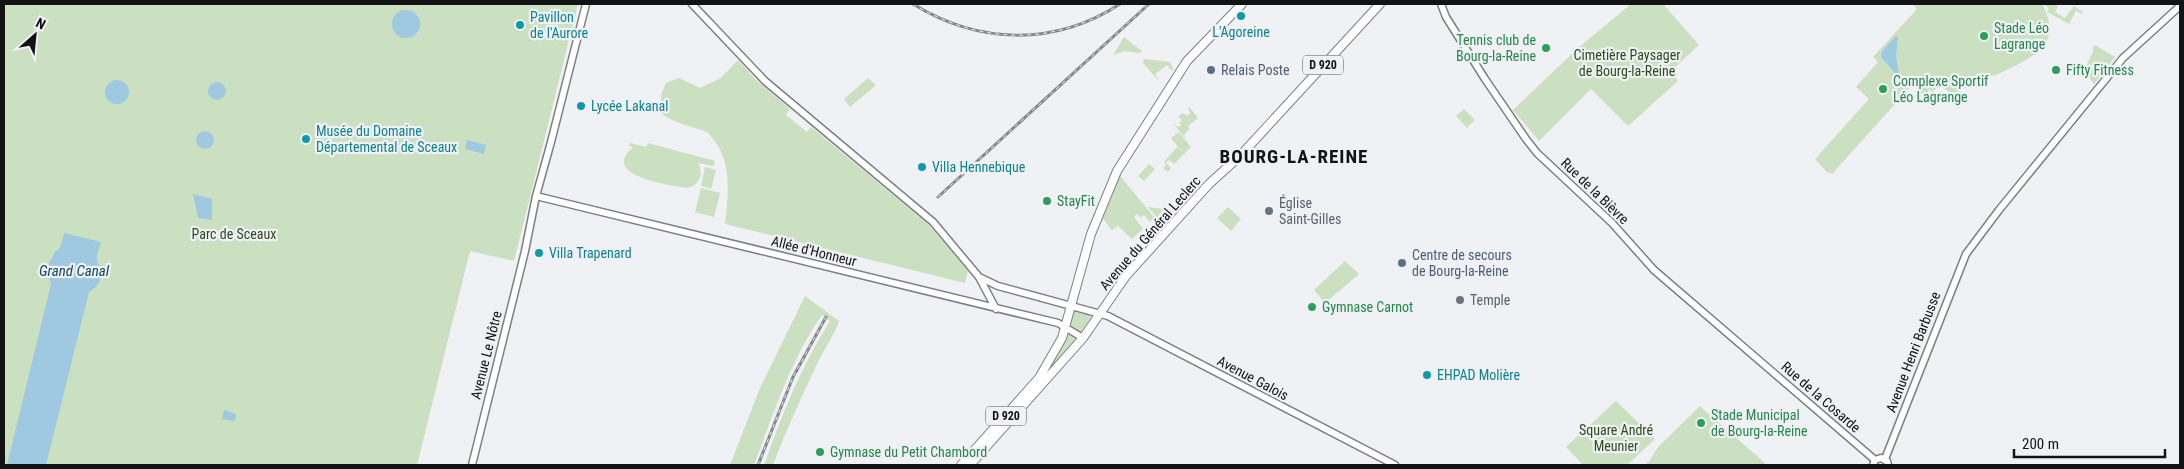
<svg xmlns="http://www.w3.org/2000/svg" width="2184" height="469" font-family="'Roboto Condensed',sans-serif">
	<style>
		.green { fill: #cae0c1 }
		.water { fill: #9ec9e1 }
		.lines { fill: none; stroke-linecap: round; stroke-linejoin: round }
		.secondary-casing { stroke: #7d7f81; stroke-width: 9 }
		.primary-casing { stroke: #7d7f81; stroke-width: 10 }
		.secondary { stroke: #fff; stroke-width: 6 }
		.primary { stroke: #fff; stroke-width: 8 }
		.rail-casing { stroke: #868789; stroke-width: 3 }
		.rail { stroke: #eff1f4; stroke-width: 1; stroke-dasharray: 4; stroke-linecap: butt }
		.culture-dot { fill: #0f9aa8; stroke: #eff1f4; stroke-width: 2 }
		.leisure-dot { fill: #2e9e5b; stroke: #eff1f4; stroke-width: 2 }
		.service-dot { fill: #5c6f8a; stroke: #eff1f4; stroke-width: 2 }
		.worship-dot { fill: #6b7280; stroke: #eff1f4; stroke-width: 2 }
		.labels { text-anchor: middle; stroke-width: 4.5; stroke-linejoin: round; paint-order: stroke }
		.shield { fill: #eff1f4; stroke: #545657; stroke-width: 1 }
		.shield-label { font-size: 12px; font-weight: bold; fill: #121314 }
		.culture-label { font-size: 14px; fill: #0d838f; stroke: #eff1f4; text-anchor: start }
		.leisure-label { font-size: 14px; fill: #27864d; stroke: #eff1f4; text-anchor: start }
		.park-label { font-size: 14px; fill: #2a4c1b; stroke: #eff1f4 }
		.service-label { font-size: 14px; fill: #4e5e75; stroke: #eff1f4; text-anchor: start }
		.street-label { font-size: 14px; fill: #121314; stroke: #eff1f4 }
		.worship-label { font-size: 14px; fill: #5b616d; stroke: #eff1f4; text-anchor: start }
		.water-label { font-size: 15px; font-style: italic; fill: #0f4760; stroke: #eff1f4 }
		.district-label { font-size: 19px; font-weight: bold; letter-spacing: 1px; fill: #121314; stroke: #eff1f4 }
	</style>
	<rect width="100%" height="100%" fill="#eff1f4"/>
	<!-- green -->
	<path class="green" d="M 4,4 L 578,4 L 514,261 L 470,251 L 417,465 L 4,465 Z
		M 1631,4 L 1663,4 L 1699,45 L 1670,72 L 1678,81 L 1628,126 L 1591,89 L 1539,141 L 1513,110 L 1577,49 Z
		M 1913,4 L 2042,4 C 2067,50 2025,59 1995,76 L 1994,75 L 1970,87 L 1961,89 L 1955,97 L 1939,84 L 1933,92 L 1929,89 L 1926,97 L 1912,85 L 1832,174 L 1830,172 L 1828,173 L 1815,159 L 1869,99 L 1856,87 L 1878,62 L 1873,57 L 1917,9 Z
		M 2043,4 L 2053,4 L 2058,6 L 2055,12 L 2065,18 L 2074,6 L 2083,12 L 2082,14 L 2076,11 L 2069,24 L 2047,12 L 2049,8 Z
		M 1124,37 L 1142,51 L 1139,53 L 1125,51 L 1113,55 Z
		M 2095,45 L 2115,57 L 2094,84 L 2084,70 L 2094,50 L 2092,48 Z
		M 1144,59 L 1170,62 L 1173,69 L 1172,71 L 1167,65 L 1155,74 L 1159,81 L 1143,63 Z
		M 738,60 L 755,79 L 790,109 L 786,115 L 807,132 L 811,127 L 928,224 L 968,271 L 965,283 L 725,224 C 728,196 733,161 712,138 C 710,135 708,132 704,131 C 688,125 675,124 661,113 L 661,95 L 666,83 L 679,78 L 700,88 L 721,78 Z
		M 868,78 L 876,85 L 850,107 L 844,99 Z
		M 1189,107 L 1198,118 L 1188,126 L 1190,129 L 1184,134 L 1186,139 L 1172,122 L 1178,127 L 1181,125 L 1179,123 L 1182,120 L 1178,116 L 1183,113 L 1187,116 L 1191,113 L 1188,109 Z
		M 1464,109 L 1475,120 L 1467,128 L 1456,116 Z
		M 1179,132 L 1191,147 L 1174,164 L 1169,160 L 1166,163 L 1171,168 L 1168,172 L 1163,168 L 1166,165 L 1164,162 L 1177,147 L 1182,152 L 1171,138 Z
		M 630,143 L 646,147 L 648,143 L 715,161 L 714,166 L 698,163 C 704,174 700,185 687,188 C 670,185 599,176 633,147 L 629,146 Z
		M 1149,164 L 1155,169 L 1144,181 L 1138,176 Z
		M 705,167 L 716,170 L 711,189 L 701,186 Z
		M 1120,176 L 1154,217 L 1150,222 L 1144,215 L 1141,218 L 1137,214 L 1134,217 L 1143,229 L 1132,239 L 1118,226 L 1112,230 L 1103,219 Z
		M 701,188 L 720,193 L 714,217 L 695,212 Z
		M 1148,207 L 1164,209 L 1157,218 Z
		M 1228,207 L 1241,219 L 1231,231 L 1217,218 Z
		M 1345,261 L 1359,274 L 1325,303 L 1314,290 Z
		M 805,296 L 839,321 C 834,336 825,347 818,362 C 802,396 786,430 773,465 L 764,465 C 782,415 801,366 830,321 L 822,315 C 791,359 773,415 754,465 L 730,465 L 760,388 Z
		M 1076,310 L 1092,315 L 1081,332 L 1072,328 L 1069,324 L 1072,312 Z
		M 1067,333 L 1076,340 L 1043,380 L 1041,379 L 1053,362 Z
		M 1616,401 L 1655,439 L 1627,465 L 1583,465 L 1566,447 Z
		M 1700,406 L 1767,465 L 1645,465 L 1650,460 L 1658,447 Z"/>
	<!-- water -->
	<path class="water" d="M392 24a14 14 0 1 1 28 0a14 14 0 1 1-28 0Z
		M 1896,36 L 1898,37 L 1896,56 L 1899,74 L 1895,73 L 1881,57 L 1882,51 Z
		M105 92a12 12 0 1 1 24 0a12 12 0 1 1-24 0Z
		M208 91a9 9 0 1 1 18 0a9 9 0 1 1-18 0Z
		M196 140a9 9 0 1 1 18 0a9 9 0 1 1-18 0Z
		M 467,140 L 486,145 L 484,154 L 465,149 Z
		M 193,194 L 212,199 L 212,220 L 198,218 Z
		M 64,233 L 101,242 C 100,247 96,254 97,259 C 100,274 105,282 89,292 L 46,465 L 7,465 L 51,284 L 48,275 L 49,263 L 55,252 L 60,248 Z
		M 224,410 L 236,414 L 235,421 L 222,419 Z"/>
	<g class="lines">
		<defs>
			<path id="secondary" d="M 692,4 L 765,81 L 933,222 L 979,277 L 996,309
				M 1441,4 L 1446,17 L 1485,79 L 1526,139 L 1537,153 L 1612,223 L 1654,270 L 1875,460
				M 536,196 L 1058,323 L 1083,338
				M 979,277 L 998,286 L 1108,316 L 1395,465
				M 1885,459 L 1966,254 L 1999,210 L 2123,58 L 2180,6
				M 472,465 L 525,251 L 536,196 L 551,142 L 586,4
				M 1873,465 L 1875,460 L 1881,458 L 1887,461 L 1888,465"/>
			<path id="primary" d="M 961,465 L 1039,378 L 1062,338 L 1091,234 L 1117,171 L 1187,61 L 1242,4
				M 970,465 L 1083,338 L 1126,276 L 1209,184 L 1240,156 L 1380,4"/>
		</defs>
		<!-- secondary casing -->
		<use href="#secondary" class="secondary-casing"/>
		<!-- primary casing -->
		<use href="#primary" class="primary-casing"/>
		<!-- secondary -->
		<use href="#secondary" class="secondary"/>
		<!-- primary -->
		<use href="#primary" class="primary"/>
		<defs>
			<path id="rail" d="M 913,4 C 978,44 1054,47 1120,4
				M 938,197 L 1149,4
				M 758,465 L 793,377 L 826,317"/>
		</defs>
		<!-- rail casing -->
		<use href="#rail" class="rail-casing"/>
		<!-- rail -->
		<use href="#rail" class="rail"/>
	</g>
	<!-- markers -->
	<g class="culture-dot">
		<circle cx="1241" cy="16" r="5"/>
		<circle cx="520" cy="25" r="5"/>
		<circle cx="581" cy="106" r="5"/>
		<circle cx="306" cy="139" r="5"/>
		<circle cx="922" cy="167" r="5"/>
		<circle cx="539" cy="253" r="5"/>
		<circle cx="1427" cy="375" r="5"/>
	</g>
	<g class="leisure-dot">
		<circle cx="1984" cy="36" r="5"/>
		<circle cx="1546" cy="48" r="5"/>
		<circle cx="2056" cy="70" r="5"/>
		<circle cx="1883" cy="89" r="5"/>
		<circle cx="1047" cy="201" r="5"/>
		<circle cx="1312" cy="307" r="5"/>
		<circle cx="1701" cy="423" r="5"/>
		<circle cx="820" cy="452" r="5"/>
	</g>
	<g class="service-dot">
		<circle cx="1211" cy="70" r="5"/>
		<circle cx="1402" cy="263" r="5"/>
	</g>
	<g class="worship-dot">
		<circle cx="1269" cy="211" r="5"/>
		<circle cx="1460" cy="300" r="5"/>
	</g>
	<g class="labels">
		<!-- shield labels -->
		<g class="shield">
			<rect x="1303" y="55.5" width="40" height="19" rx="4"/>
			<rect x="986" y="406.5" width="40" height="19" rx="4"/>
		</g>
		<g class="shield-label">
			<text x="1323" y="69">D 920</text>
			<text x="1006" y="420">D 920</text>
		</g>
		<!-- culture labels -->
		<g class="culture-label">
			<text x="530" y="22">Pavillon<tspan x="530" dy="16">de l'Aurore</tspan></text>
			<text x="1241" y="37" text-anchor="middle">L'Agoreine</text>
			<text x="591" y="111">Lycée Lakanal</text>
			<text x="316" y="136">Musée du Domaine<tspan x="316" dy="16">Départemental de Sceaux</tspan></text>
			<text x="932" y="172">Villa Hennebique</text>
			<text x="549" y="258">Villa Trapenard</text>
			<text x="1437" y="380">EHPAD Molière</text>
		</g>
		<!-- leisure labels -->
		<g class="leisure-label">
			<text x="1994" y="33">Stade Léo<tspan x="1994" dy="16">Lagrange</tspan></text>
			<text x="1536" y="45" text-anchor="end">Tennis club de<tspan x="1536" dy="16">Bourg-la-Reine</tspan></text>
			<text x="2066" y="75">Fifty Fitness</text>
			<text x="1893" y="86">Complexe Sportif<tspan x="1893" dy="16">Léo Lagrange</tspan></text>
			<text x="1057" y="206">StayFit</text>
			<text x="1322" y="312">Gymnase Carnot</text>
			<text x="1711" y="420">Stade Municipal<tspan x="1711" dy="16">de Bourg-la-Reine</tspan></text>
			<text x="830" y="457">Gymnase du Petit Chambord</text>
		</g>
		<!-- park labels -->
		<g class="park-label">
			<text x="1627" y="60">Cimetière Paysager<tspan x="1627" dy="16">de Bourg-la-Reine</tspan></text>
			<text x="234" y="239">Parc de Sceaux</text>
			<text x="1616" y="435">Square André<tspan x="1616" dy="16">Meunier</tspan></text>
		</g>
		<!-- service labels -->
		<g class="service-label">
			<text x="1221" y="75">Relais Poste</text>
			<text x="1412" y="260">Centre de secours<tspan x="1412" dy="16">de Bourg-la-Reine</tspan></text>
		</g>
		<!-- street labels -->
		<g class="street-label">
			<text transform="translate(1595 191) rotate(44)" y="5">Rue de la Bièvre</text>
			<text transform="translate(1150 233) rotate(-49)" y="5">Avenue du Général Leclerc</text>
			<text transform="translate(814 251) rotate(14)" y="5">Allée d'Honneur</text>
			<text transform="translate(1913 352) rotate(-69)" y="5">Avenue Henri Barbusse</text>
			<text transform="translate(486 355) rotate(-76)" y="5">Avenue Le Nôtre</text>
			<text transform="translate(1253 378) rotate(28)" y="5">Avenue Galois</text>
			<text transform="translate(1821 397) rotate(41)" y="5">Rue de la Cosarde</text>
		</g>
		<!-- worship labels -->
		<g class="worship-label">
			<text x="1279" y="208">Église<tspan x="1279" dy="16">Saint-Gilles</tspan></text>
			<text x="1470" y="305">Temple</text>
		</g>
		<!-- water labels -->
		<g class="water-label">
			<text x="74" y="276">Grand Canal</text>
		</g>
		<!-- district labels -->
		<g class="district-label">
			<text x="1294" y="163">BOURG-LA-REINE</text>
		</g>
	</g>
	<!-- border -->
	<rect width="2184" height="469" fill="none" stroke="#121314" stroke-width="10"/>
	<!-- north arrow -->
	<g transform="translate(35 35) rotate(27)" stroke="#eff1f4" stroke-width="4" paint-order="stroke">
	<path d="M0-4L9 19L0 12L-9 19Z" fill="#121314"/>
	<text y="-8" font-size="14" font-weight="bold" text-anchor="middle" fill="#121314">N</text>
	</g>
	<!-- scale -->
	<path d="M2014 449v8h151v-8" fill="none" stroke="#121314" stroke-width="2.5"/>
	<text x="2022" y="449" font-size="15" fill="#121314" stroke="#eff1f4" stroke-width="4" paint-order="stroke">200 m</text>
</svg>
